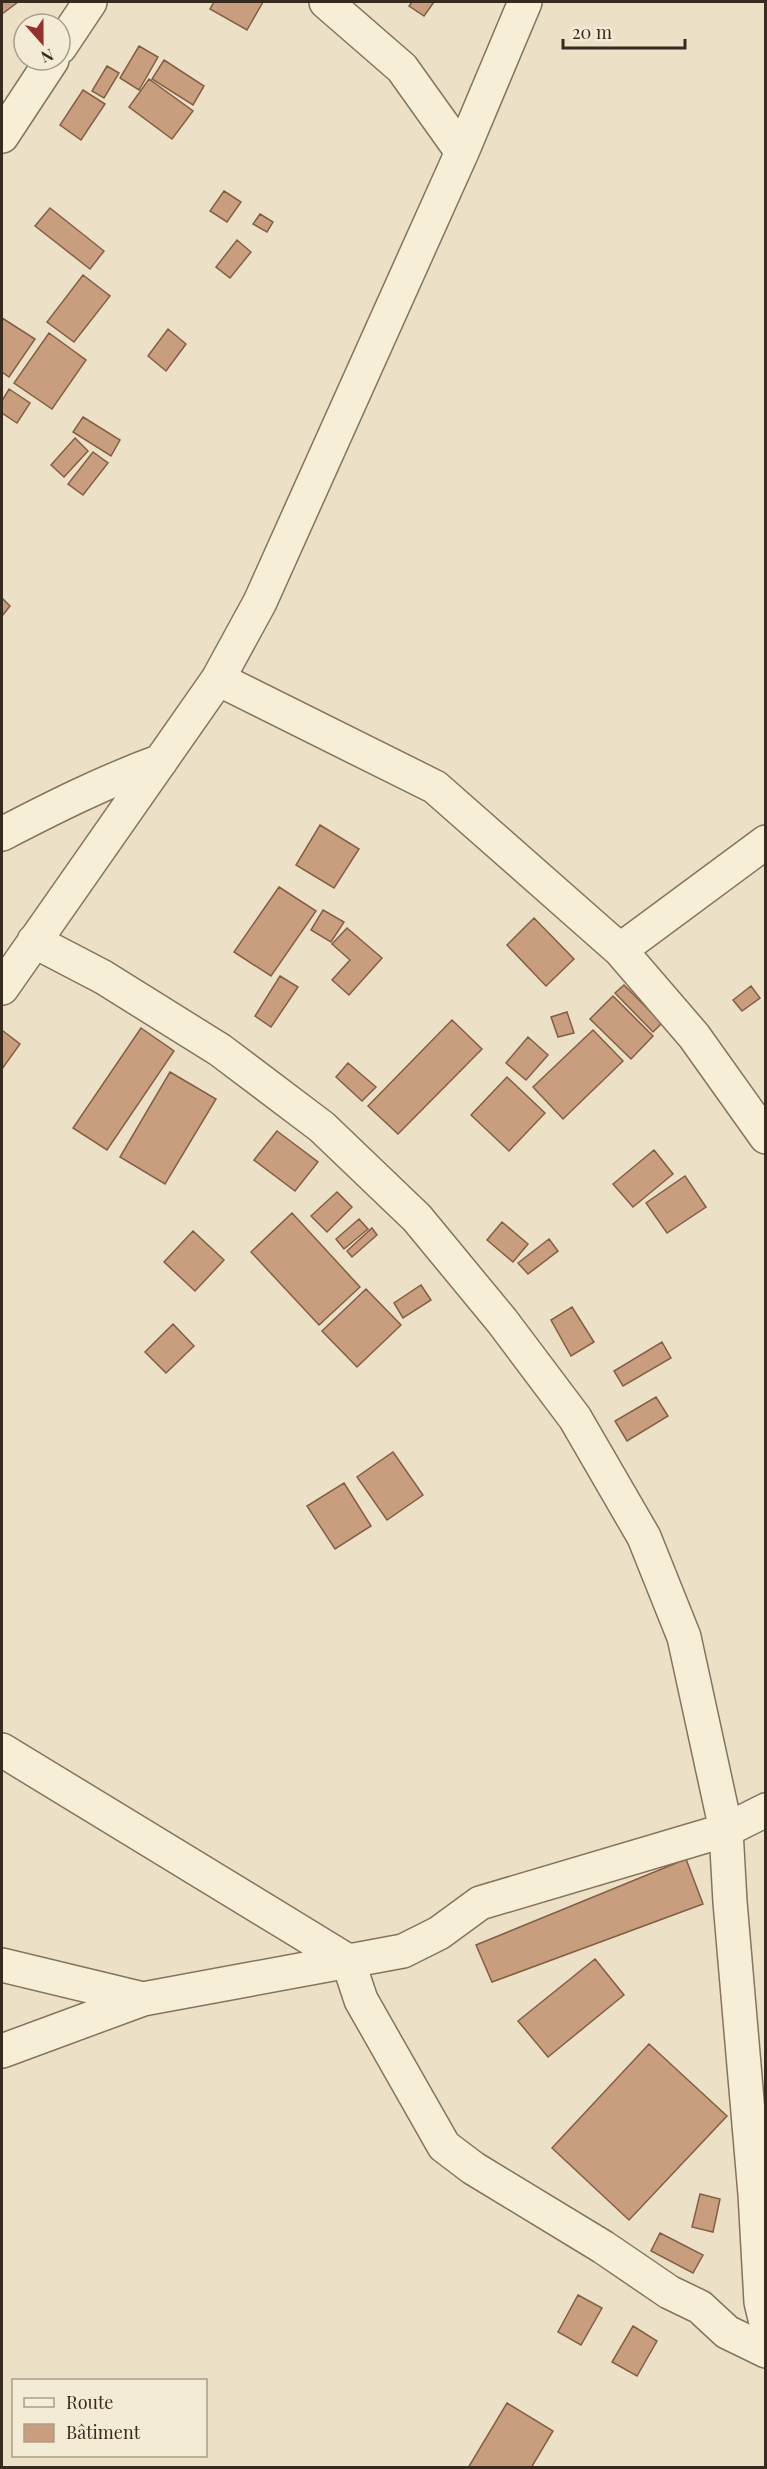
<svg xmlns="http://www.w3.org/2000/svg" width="767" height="2469" font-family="'Playfair Display',serif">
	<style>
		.building { fill: #c89e7e; stroke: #845e44; stroke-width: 1.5 }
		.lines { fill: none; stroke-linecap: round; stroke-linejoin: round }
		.minor-casing { stroke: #86735c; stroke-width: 36 }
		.minor { stroke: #f7eed8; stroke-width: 33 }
	</style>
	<rect width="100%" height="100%" fill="#ece1c6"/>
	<!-- building -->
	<path class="building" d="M 2,2 L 18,2 L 2,14 Z
		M 214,2 L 263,2 L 247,30 L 210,9 Z
		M 412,2 L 434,2 L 424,16 L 409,6 Z
		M 139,46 L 158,57 L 139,90 L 120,78 Z
		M 164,60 L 204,86 L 193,105 L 152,79 Z
		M 107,66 L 119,73 L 104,98 L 92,91 Z
		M 149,79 L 193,111 L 172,139 L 129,107 Z
		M 83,90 L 105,104 L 81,140 L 60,125 Z
		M 224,191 L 241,202 L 227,222 L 210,211 Z
		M 50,208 L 104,251 L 90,269 L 35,226 Z
		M 260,214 L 273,222 L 267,232 L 253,224 Z
		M 237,240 L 251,252 L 230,278 L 216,267 Z
		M 83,275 L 110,296 L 74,342 L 47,322 Z
		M 2,318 L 35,339 L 9,377 L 2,372 Z
		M 168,329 L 186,344 L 166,371 L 148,356 Z
		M 49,333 L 86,360 L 52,409 L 14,383 Z
		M 9,389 L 30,403 L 17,423 L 2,413 L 2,401 Z
		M 83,417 L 120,440 L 111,456 L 73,432 Z
		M 75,438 L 88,451 L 64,477 L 51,465 Z
		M 93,452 L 108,463 L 83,495 L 68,484 Z
		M 2,598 L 10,606 L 2,616 Z
		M 320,825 L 359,849 L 334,888 L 296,865 Z
		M 279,887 L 316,911 L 271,976 L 234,952 Z
		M 323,910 L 344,922 L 331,942 L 311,930 Z
		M 534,918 L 574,959 L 546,986 L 507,945 Z
		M 347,928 L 382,958 L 349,995 L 332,980 L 350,960 L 332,944 Z
		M 280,976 L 298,987 L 271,1027 L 255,1016 Z
		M 624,985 L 662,1023 L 653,1032 L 615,993 Z
		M 751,986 L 760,998 L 742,1011 L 733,1000 Z
		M 613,996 L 653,1036 L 631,1059 L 590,1019 Z
		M 567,1012 L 574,1033 L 558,1037 L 551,1017 Z
		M 452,1020 L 482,1049 L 398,1134 L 368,1106 Z
		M 141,1028 L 174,1051 L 107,1150 L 73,1128 Z
		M 593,1030 L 623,1061 L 563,1119 L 533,1087 Z
		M 3,1031 L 20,1044 L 2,1069 L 2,1033 Z
		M 528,1037 L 548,1055 L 526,1080 L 506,1063 Z
		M 348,1063 L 376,1087 L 362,1101 L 336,1077 Z
		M 170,1072 L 216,1099 L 165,1184 L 120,1157 Z
		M 507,1077 L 545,1113 L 509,1151 L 471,1115 Z
		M 277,1131 L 318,1162 L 295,1191 L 254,1160 Z
		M 654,1150 L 673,1174 L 633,1207 L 613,1184 Z
		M 685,1176 L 706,1207 L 667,1233 L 646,1203 Z
		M 337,1192 L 352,1207 L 327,1232 L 311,1216 Z
		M 292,1213 L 360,1287 L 319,1325 L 251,1252 Z
		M 359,1219 L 368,1229 L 344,1249 L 336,1239 Z
		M 502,1222 L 528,1244 L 513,1262 L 487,1240 Z
		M 372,1228 L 377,1235 L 352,1257 L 347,1251 Z
		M 193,1231 L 224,1260 L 195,1291 L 164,1262 Z
		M 549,1239 L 558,1251 L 528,1274 L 518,1263 Z
		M 421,1285 L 431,1300 L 403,1318 L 394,1303 Z
		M 366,1289 L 401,1325 L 357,1367 L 322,1331 Z
		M 572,1307 L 594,1342 L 571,1356 L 551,1320 Z
		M 173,1324 L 194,1346 L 166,1373 L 145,1352 Z
		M 662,1342 L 671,1358 L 623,1386 L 614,1371 Z
		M 656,1397 L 668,1416 L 627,1441 L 615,1421 Z
		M 393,1452 L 423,1495 L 387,1520 L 357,1477 Z
		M 344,1483 L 371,1526 L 335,1549 L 307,1506 Z
		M 686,1859 L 703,1904 L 492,1982 L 476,1945 Z
		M 595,1959 L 624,1995 L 548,2057 L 518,2021 Z
		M 649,2044 L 727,2116 L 629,2220 L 552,2148 Z
		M 700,2194 L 720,2199 L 713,2232 L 692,2227 Z
		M 660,2233 L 703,2255 L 693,2273 L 651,2251 Z
		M 578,2295 L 602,2308 L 581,2345 L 558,2332 Z
		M 633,2326 L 657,2341 L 637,2376 L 612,2362 Z
		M 507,2403 L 553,2431 L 531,2468 L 468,2468 Z"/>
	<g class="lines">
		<defs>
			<path id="minor" d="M 326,2 L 402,68 L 462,152
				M 60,47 L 90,2
				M 2,136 L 52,60
				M 218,679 L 435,787 L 620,950 L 694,1036 L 766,1137
				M 2,834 C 54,807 106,781 161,761
				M 34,941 L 103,977 L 220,1050 L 322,1127 L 417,1218 L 502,1321 L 575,1418 L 644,1537 L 684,1637 L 726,1830 L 730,1902 L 755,2194 L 761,2302 L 766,2323
				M 620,950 L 766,842
				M 2,988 L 218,679 L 260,602 L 462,152 L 525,2
				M 2,1750 L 348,1961 L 361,2000 L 444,2146 L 473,2168 L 603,2247 L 669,2292 L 700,2307 L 727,2332 L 766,2351
				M 2,1965 L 143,1999
				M 2,2051 L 143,1999 L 403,1951 L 439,1933 L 480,1903 L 726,1830 L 766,1810"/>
		</defs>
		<!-- minor casing -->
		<use href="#minor" class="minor-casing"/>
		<!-- minor -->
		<use href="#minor" class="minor"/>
	</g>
	<!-- border -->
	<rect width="767" height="2469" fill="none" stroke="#372b1f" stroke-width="6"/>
	<!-- legend -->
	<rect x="12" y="2379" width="195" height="78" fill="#f4ebd5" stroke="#a89e8c" stroke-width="1.5"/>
	<rect x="24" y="2398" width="30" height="9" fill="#f7eed8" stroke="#a89e8c" stroke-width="1.5"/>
	<text x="66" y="2409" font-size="18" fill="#372b1f">Route</text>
	<rect x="24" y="2424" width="30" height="18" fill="#c89e7e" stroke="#a89e8c" stroke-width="1.5"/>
	<text x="66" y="2439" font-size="18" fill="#372b1f">Bâtiment</text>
	<!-- north arrow -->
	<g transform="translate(42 42) rotate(159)"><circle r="28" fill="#f4ebd5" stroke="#a89e8c" stroke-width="1.5"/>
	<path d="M0-4.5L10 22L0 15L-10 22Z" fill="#923130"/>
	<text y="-9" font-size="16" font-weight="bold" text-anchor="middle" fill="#372b1f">N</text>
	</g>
	<!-- scale -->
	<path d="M563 39v9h122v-9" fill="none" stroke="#372b1f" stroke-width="3"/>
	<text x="572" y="39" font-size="18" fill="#372b1f" stroke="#f4ebd5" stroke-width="4.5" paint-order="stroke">20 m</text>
</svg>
